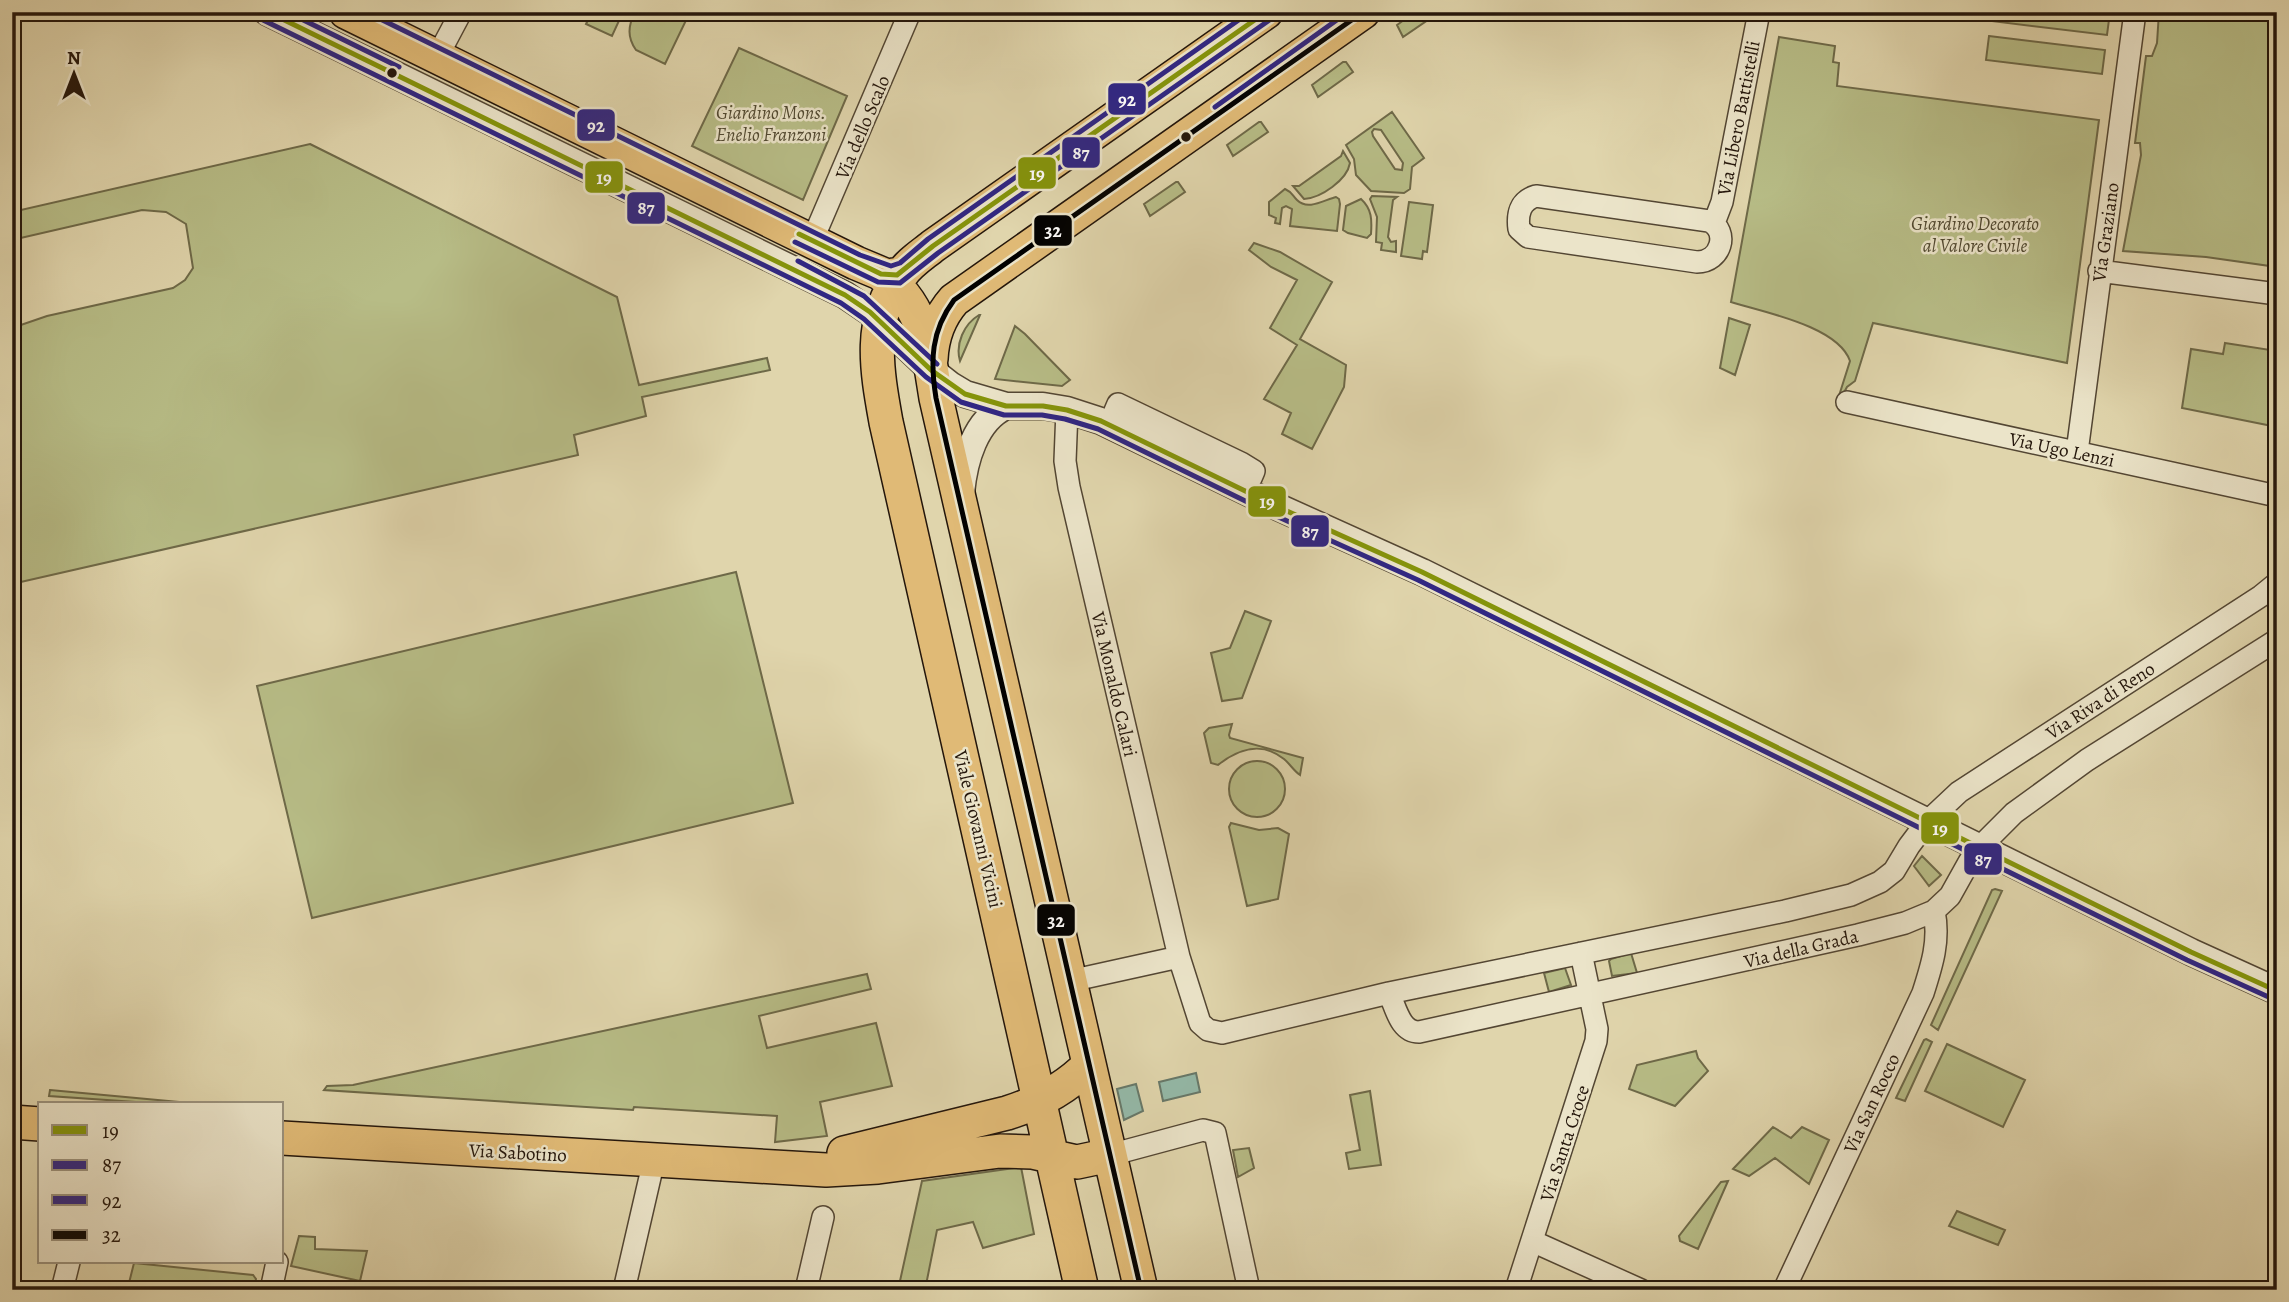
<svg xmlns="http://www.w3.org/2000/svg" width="2289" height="1302" font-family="Alegreya,serif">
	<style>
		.green { fill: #b7bc86; stroke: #6e6948; stroke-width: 2; fill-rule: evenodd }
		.water { fill: #94b9a8; stroke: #677869; stroke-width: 2 }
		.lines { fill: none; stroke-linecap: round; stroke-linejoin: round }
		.minor-casing { stroke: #534633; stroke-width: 24 }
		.tertiary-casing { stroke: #534633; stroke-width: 29 }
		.primary-casing { stroke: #24160b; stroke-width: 36 }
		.minor { stroke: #ebe4c9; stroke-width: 21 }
		.tertiary { stroke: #ebe4c9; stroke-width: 26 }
		.primary { stroke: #e0ba76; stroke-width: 33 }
		.bus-1-casing { stroke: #ebe4c9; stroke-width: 10 }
		.bus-2-casing { stroke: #ebe4c9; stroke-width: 10 }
		.bus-3-casing { stroke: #ebe4c9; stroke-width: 10 }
		.bus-4-casing { stroke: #ebe4c9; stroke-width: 10 }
		.bus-1 { stroke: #85940b; stroke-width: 5 }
		.bus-2 { stroke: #312783; stroke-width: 5 }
		.bus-3 { stroke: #312783; stroke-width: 5 }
		.bus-4 { stroke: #000; stroke-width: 5 }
		.bus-dot { fill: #24160b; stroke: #ebe4c9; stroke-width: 2.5 }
		.labels { text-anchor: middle; stroke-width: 5; stroke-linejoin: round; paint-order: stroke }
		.park-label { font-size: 19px; font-style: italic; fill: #504830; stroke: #ebe4c9 }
		.street-label { font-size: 19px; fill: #24160b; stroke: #ebe4c9 }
		.line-badge { stroke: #ebe4c9; stroke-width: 2.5 }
		.badge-label { font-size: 19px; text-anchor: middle; font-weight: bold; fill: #fff }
	</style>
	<rect width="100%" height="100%" fill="#e0d5ac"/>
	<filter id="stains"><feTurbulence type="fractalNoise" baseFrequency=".00286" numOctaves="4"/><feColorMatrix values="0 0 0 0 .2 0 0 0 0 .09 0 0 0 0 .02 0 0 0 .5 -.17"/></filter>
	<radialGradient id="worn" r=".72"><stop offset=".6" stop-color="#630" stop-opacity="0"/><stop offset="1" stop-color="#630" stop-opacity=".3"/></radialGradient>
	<!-- green -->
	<path class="green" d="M 592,12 L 623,12 L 612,36 L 586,24 Z
		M 635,12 L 690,12 L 665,64 L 636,50 C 627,37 628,26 635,12 Z
		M 1415,12 L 1438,13 L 1403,37 L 1397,25 Z
		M 1992,12 L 2110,12 L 2107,35 L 1991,21 Z
		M 2159,12 L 2277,12 L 2277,267 L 2206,257 L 2123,251 L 2141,155 L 2140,143 L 2135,143 L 2146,56 L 2152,56 L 2157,43 Z
		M 1989,36 L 2105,50 L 2102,74 L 1986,60 Z
		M 1779,37 L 1835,46 L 1833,62 L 1839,63 L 1837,86 L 2099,120 L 2067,363 L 1873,323 L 1855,381 L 1847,387 L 1841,398 L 1838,399 L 1850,361 C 1838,326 1763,312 1731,302 Z
		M 739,48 L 847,96 L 803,200 L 692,146 Z
		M 1343,62 L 1346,62 L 1353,72 L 1318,97 L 1312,85 Z
		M 1392,112 L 1424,158 L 1412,167 L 1410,189 L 1404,193 L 1371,191 L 1356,175 L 1354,159 L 1346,145 ZM 1374,129 L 1381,130 L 1403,163 L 1402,170 L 1395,169 L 1373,136 L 1372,132 Z
		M 1259,122 L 1261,122 L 1268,132 L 1233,156 L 1227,145 Z
		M 310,144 L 617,297 L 639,385 L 767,358 L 770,370 L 642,397 L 646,416 L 574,435 L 578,455 L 12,584 L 12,328 L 47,316 L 173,288 L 185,280 L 193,268 L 186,224 L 166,212 L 142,210 L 12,240 L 12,212 Z
		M 1343,151 L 1350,163 C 1347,180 1321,198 1304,199 L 1293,186 L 1299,186 L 1341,156 Z
		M 1176,182 L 1178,182 L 1185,192 L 1150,216 L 1144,204 Z
		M 1285,189 C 1292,192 1292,195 1297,200 C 1308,211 1324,200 1336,197 L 1339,199 L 1340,204 L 1337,231 L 1290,226 L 1292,209 L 1286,206 L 1282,208 L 1280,224 L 1275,223 L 1276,218 L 1269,215 L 1269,202 Z
		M 1372,196 L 1397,197 L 1393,200 L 1388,237 L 1391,242 L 1396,241 L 1396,252 L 1381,250 L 1382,243 L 1376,242 L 1377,217 L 1370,199 Z
		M 1361,199 C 1372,209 1372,220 1371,234 L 1367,238 L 1348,233 L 1343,230 L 1346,206 Z
		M 1409,202 L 1433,205 L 1427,252 L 1423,251 L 1422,259 L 1401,256 Z
		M 1254,243 L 1280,252 L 1332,282 L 1300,339 L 1346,365 L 1344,387 L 1312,449 L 1282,434 L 1291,413 L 1264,399 L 1297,345 L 1270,328 L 1297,280 L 1271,267 L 1249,250 Z
		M 979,315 L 980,315 L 960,361 C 955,344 964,324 979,315 Z
		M 1729,318 L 1750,325 L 1735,375 L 1720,368 Z
		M 1015,326 L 1025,334 L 1070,380 L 1062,386 L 995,379 Z
		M 2225,343 L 2277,351 L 2277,427 L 2182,408 L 2191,349 L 2223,354 Z
		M 736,572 L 793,803 L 312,918 L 257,686 Z
		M 1245,611 L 1271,621 L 1242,698 L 1222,701 L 1211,653 L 1230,648 Z
		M 1232,724 L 1229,735 L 1230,738 L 1303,758 L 1300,775 C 1294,771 1290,764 1284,759 C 1262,741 1238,749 1218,765 L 1211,763 L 1204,733 L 1209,728 Z
		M1229 789a28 28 0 1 1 56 0a28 28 0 1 1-56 0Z
		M 1231,823 L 1259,830 L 1278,828 L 1289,834 L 1278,899 L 1247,906 L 1229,827 Z
		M 1922,856 L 1941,875 L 1929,886 L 1914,866 Z
		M 1995,889 L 2002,891 L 1938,1030 L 1931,1025 L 1992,890 Z
		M 1631,953 L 1637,973 L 1612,976 L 1609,961 L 1611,959 Z
		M 1565,968 L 1571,985 L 1549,992 L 1544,973 Z
		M 867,974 L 871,989 L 759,1016 L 767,1048 L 876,1023 L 892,1086 L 820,1102 L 827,1136 L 775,1142 L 777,1116 L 634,1107 L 633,1110 L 324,1090 L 327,1086 L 353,1085 Z
		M 1926,1039 L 1932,1042 L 1905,1101 L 1896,1098 L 1924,1040 Z
		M 1947,1044 L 2025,1080 L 2003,1127 L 1925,1091 Z
		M 1696,1051 L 1698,1058 L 1708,1071 L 1675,1106 L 1629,1089 L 1637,1065 Z
		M 50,1090 L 190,1103 L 165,1104 L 49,1096 Z
		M 1370,1091 L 1381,1165 L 1349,1169 L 1346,1153 L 1360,1150 L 1350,1095 Z
		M 1773,1127 L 1791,1138 L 1802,1127 L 1829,1140 L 1809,1184 L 1775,1158 L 1749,1176 L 1733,1169 Z
		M 1249,1148 L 1254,1168 L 1238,1177 L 1233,1150 Z
		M 1021,1167 L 1034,1234 L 983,1248 L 973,1222 L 937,1230 L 925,1290 L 898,1290 L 922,1181 Z
		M 1728,1181 L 1698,1249 L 1680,1241 L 1679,1236 L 1721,1182 Z
		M 1957,1211 L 2005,1230 L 1998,1245 L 1949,1226 Z
		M 299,1236 L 315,1237 L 315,1249 L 367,1251 L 360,1281 L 291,1266 Z
		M 134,1263 L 253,1275 L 256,1279 L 253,1290 L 162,1290 L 129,1283 Z"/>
	<!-- water -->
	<path class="water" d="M 1196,1073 L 1200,1092 L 1163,1101 L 1159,1082 Z
		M 1136,1084 L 1143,1111 L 1124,1120 L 1117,1089 Z"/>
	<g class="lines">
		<defs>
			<path id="minor" d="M 432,54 L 443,46 L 461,12
				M 1536,196 L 1709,221 C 1730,231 1721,262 1697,262 L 1528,237 L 1519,229 C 1517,214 1520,201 1536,196 Z
				M 1714,223 L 1722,202 L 1759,12
				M 812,241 L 910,12
				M 2099,271 L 2277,294
				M 1847,402 L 2277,496
				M 1118,404 L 1241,463 L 1254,471 L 1251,478 L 1237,472 L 1129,419 L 1115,411 Z
				M 1067,410 L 1065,461 L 1069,487 L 1179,957 L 1070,981
				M 2077,452 L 2135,12
				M 1179,957 L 1200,1023 L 1208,1030 L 1222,1033 L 1389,993 L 1785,911 L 1851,895 L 1880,882 L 1894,871 L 1909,846 L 1927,822 L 1959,792 L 2261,596 L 2277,583
				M 1389,993 C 1396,1008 1400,1032 1419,1032 L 1858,935 L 1905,923 L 1934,911 L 1950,896 L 1969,862 L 1979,848 L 2014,813 L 2087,760 L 2277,640
				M 1110,1155 L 1203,1130 L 1215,1133 L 1249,1290
				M 1532,1241 L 1641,1290
				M 62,1290 L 69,1262
				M 271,1290 L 277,1262
				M 624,1290 L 654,1160
				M 806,1290 L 823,1217
				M 1516,1290 L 1596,1041 L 1597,1029 L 1581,953
				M 1784,1290 L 1923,993 C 1932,965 1940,940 1934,911"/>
			<path id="tertiary" d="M 267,12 L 845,295 L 870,312 L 931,370 L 950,385 L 965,394 L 1006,406 L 1043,406 L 1067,410 L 1101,421 L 1278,507 L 1422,572 L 2191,952 L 2277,991
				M 961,493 C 964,461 975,420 1006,406"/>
			<path id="primary" d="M 346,12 L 856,263 L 887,276 L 900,274
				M 881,274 C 925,304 928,350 936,398 L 1141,1290
				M 931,359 C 932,336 939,317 954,300 L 1363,12
				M 12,1122 L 40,1124
				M 282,1138 L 826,1170 L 878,1167 L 1000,1151 L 1032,1152 L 1077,1162 L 1110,1155
				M 844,1153 L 1007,1113 C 1039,1103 1065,1089 1089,1065
				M 1082,1290 L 886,422 C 877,372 867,319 901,275 C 909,263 922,255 933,246 L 1266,12"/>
		</defs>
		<!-- minor casing -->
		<use href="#minor" class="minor-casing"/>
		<!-- tertiary casing -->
		<use href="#tertiary" class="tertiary-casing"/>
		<!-- primary casing -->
		<use href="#primary" class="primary-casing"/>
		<!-- minor -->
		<use href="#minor" class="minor"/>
		<!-- tertiary -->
		<use href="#tertiary" class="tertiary"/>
		<!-- primary -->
		<use href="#primary" class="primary"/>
		<defs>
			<path id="bus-1" d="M 268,12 L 845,295 L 870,312 L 931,370 L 965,394 L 1006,406 L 1043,406 L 1067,410 L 1101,421 L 1278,507 L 1422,572 L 2191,952 L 2277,991
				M 799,234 L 881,274 L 897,275 L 933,246 L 1266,12"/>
			<path id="bus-2" d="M 263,20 L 841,303 L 864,319 L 926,377 L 961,402 L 1004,415 L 1042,415 L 1065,419 L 1098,429 L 1274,515 L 1418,580 L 2187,960 L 2273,999
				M 795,242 L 878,282 L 900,283 L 938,253 L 1271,19"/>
			<path id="bus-3" d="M 287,12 L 399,67
				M 366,12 L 860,255 L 891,266 L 900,263 L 928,239 L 1250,12
				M 1215,107 L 1348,12
				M 798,261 L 864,296 L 937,364"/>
			<path id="bus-4" d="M 1141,1290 L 936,398 C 930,361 931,331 954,300 L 1363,12"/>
		</defs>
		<!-- bus-1 casing -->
		<use href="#bus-1" class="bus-1-casing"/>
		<!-- bus-2 casing -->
		<use href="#bus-2" class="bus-2-casing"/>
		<!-- bus-3 casing -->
		<use href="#bus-3" class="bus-3-casing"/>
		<!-- bus-4 casing -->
		<use href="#bus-4" class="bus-4-casing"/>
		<!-- bus-1 -->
		<use href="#bus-1" class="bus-1"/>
		<!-- bus-2 -->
		<use href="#bus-2" class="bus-2"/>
		<!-- bus-3 -->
		<use href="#bus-3" class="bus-3"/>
		<!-- bus-4 -->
		<use href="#bus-4" class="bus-4"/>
	</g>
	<!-- markers -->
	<g class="bus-dot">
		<circle cx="392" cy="73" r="6"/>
		<circle cx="1186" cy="137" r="6"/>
	</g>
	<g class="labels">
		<!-- park labels -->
		<g class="park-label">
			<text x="771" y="119">Giardino Mons.<tspan x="771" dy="22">Enelio Franzoni</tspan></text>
			<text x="1975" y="230">Giardino Decorato<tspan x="1975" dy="22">al Valore Civile</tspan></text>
		</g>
		<!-- street labels -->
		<g class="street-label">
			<text transform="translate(1738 118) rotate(-79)" y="7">Via Libero Battistelli</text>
			<text transform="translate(862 127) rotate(-67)" y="7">Via dello Scalo</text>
			<text transform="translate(2105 232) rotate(-82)" y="7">Via Graziano</text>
			<text transform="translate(2062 449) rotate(12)" y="7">Via Ugo Lenzi</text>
			<text transform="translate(1115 684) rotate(77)" y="7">Via Monaldo Calari</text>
			<text transform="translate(2100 700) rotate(-33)" y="7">Via Riva di Reno</text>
			<text transform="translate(979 829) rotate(77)" y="7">Viale Giovanni Vicini</text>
			<text transform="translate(1801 948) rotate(-13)" y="7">Via della Grada</text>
			<text transform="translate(1871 1103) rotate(-65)" y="7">Via San Rocco</text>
			<text transform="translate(1564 1143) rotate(-72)" y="7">Via Santa Croce</text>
			<text transform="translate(518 1152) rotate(3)" y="7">Via Sabotino</text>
		</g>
	</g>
	<g class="line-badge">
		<rect x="1107" y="82" width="40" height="34" rx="7" fill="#312783"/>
		<rect x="576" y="108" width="40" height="34" rx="7" fill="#312783"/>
		<rect x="1061" y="136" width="40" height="33" rx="7" fill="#312783"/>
		<rect x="1017" y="156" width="40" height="34" rx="7" fill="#85940b"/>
		<rect x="584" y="160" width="40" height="34" rx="7" fill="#85940b"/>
		<rect x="626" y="191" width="40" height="34" rx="7" fill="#312783"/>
		<rect x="1033" y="214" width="40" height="33" rx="7" fill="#000"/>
		<rect x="1247" y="485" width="40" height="33" rx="7" fill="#85940b"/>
		<rect x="1290" y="514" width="40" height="34" rx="7" fill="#312783"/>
		<rect x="1920" y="811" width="40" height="34" rx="7" fill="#85940b"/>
		<rect x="1963" y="842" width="40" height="34" rx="7" fill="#312783"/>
		<rect x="1036" y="903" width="40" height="34" rx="7" fill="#000"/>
	</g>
	<g class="badge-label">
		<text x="1127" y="106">92</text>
		<text x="596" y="132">92</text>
		<text x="1081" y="159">87</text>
		<text x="1037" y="180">19</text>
		<text x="604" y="184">19</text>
		<text x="646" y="214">87</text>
		<text x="1053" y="237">32</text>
		<text x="1267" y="508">19</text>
		<text x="1310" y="538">87</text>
		<text x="1940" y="835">19</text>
		<text x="1983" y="866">87</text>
		<text x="1056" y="927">32</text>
	</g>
	<!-- margin -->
	<rect width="2289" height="1302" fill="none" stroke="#e0d5ac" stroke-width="42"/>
	<rect x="14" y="14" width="2261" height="1274" fill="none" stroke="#24160b" stroke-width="3.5"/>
	<rect x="21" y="21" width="2247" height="1260" fill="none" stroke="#24160b" stroke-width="2"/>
	<!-- legend -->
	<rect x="38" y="1102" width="245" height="161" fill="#ebe4c9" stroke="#9b927d" stroke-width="2"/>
	<rect x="52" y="1125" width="35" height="10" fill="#85940b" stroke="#9b927d" stroke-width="2"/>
	<text x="102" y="1138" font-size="21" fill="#24160b">19</text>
	<rect x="52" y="1160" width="35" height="10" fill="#312783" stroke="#9b927d" stroke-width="2"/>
	<text x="102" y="1172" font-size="21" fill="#24160b">87</text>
	<rect x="52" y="1195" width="35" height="10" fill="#312783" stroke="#9b927d" stroke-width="2"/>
	<text x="102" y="1208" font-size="21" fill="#24160b">92</text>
	<rect x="52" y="1230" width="35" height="10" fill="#000000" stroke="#9b927d" stroke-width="2"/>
	<text x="102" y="1242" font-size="21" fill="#24160b">32</text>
	<!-- north arrow -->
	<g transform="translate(74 74)" stroke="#ebe4c9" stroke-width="5" paint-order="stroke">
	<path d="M0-5L12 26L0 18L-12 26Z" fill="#24160b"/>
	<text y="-10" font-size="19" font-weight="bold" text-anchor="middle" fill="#24160b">N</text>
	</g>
	<rect width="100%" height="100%" filter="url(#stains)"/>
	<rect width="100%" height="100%" fill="url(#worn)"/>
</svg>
